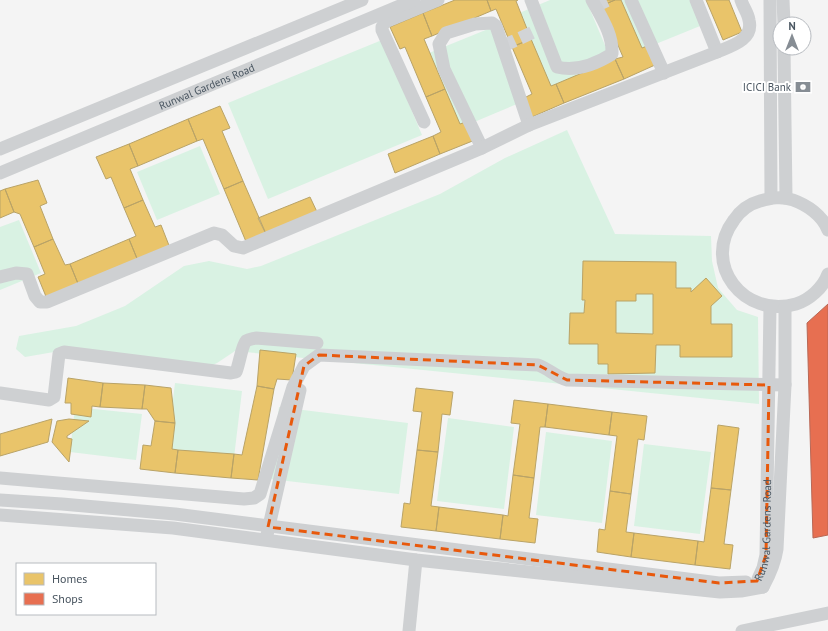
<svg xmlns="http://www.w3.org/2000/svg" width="828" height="631" font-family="'PT Sans',sans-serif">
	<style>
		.green { fill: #d9f2e3 }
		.homes { fill: #e9c46a; stroke: #b9a367; fill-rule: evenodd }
		.shops { fill: #e76f51; stroke: #b86856 }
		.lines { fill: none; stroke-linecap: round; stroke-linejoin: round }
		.minor-tunnel { stroke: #d2d4d7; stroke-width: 13; stroke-dasharray: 13 6; stroke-linecap: butt }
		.minor { stroke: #ced0d2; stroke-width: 13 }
		.marked { fill: none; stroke: #e8590c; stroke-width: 3; stroke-dasharray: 8 5; stroke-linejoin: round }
		.labels { text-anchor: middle; stroke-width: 4; stroke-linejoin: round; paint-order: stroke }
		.street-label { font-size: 11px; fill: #4a5661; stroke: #fff }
		.poi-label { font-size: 11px; fill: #4a5661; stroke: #fff; text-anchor: end }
	</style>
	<rect width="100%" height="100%" fill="#f4f4f4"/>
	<!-- green -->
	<path class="green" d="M 550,0 L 586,0 L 612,62 L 548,88 L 517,14 Z
		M 620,0 L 695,0 L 705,24 L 641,50 Z
		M 493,27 L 524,101 L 460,128 L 429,53 Z
		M 382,40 L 422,135 L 268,199 L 228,103 Z
		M 567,130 L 615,234 L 711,236 L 712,261 L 718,288 L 737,310 L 758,317 L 759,404 L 235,351 L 217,363 L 204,369 L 77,348 L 25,357 L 16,349 L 19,336 L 76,326 L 125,306 L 184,266 L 209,261 L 247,269 L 261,266 L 440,194 L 505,158 Z
		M 200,146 L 220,194 L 157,220 L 137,172 Z
		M 19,220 L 41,273 L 0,290 L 0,227 Z
		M 175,383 L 242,391 L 232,474 L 165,465 Z
		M 75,407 L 142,414 L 136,460 L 70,452 Z
		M 279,407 L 408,423 L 399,494 L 270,479 Z
		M 448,418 L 514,427 L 504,509 L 437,501 Z
		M 546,432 L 612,441 L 602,523 L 536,515 Z
		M 644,444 L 711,452 L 700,534 L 634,526 Z"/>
	<!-- homes -->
	<path class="homes" d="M 455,0 L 487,0 L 491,11 L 432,36 L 423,13 Z
		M 487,0 L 518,0 L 516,1 L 531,39 L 512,47 L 496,9 L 491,11 Z
		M 599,0 L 615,0 L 601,6 Z
		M 615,0 L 621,0 L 642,48 L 647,46 L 655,65 L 624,79 L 615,59 L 623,57 L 601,6 Z
		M 706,0 L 729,0 L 742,32 L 723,40 Z
		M 423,13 L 432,36 L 424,39 L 445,89 L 426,97 L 405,47 L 400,49 L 390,27 Z
		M 531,39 L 551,86 L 556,84 L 564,103 L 532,117 L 524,98 L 532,94 L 512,47 Z
		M 615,59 L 624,79 L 564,103 L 556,84 Z
		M 445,89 L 460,124 L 468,121 L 475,140 L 440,154 L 433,136 L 441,132 L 426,97 Z
		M 220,106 L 230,128 L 222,131 L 243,181 L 224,189 L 203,139 L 197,141 L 188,119 Z
		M 188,119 L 197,141 L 138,166 L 129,144 Z
		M 433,136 L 440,154 L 395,173 L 388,154 Z
		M 129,144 L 138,166 L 130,169 L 143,200 L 124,208 L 111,177 L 106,179 L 96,157 Z
		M 38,180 L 47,203 L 40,206 L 53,239 L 34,247 L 20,214 L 14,212 L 5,189 Z
		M 243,181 L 267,236 L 247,244 L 224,189 Z
		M 5,189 L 14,212 L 0,218 L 0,191 Z
		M 310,197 L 318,214 L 267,236 L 258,218 Z
		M 143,200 L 155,227 L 161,225 L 170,248 L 138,261 L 129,239 L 136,236 L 124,208 Z
		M 53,239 L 65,265 L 70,264 L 79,286 L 47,299 L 38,277 L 45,274 L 34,247 Z
		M 129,239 L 138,261 L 79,286 L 70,264 Z
		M 583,261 L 676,262 L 676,288 L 691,288 L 691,292 L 706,278 L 722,296 L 711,306 L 711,324 L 732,324 L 732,357 L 680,357 L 680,345 L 656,345 L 655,373 L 608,374 L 608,364 L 598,364 L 598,344 L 569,344 L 570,313 L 584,313 L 585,300 L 582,300 ZM 636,294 L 653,294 L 653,334 L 616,333 L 616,301 L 636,301 Z
		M 260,350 L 296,354 L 292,380 L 277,379 L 274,389 L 257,386 Z
		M 68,378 L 103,383 L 100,407 L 92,406 L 91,417 L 71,414 L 71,403 L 65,403 Z
		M 103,383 L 145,385 L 142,409 L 100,407 Z
		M 145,385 L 171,388 L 175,423 L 155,421 L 147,409 L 142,409 Z
		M 257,386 L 274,389 L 258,480 L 231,478 L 234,454 L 242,455 Z
		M 416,388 L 453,392 L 450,415 L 442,414 L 438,452 L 417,450 L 422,412 L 413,411 Z
		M 514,400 L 548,404 L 545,427 L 540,427 L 534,478 L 513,475 L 520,424 L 511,423 Z
		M 548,404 L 612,412 L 609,435 L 545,427 Z
		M 612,412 L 647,416 L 644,440 L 638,439 L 631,494 L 610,491 L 617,436 L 609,435 Z
		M 52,419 L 48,442 L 0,456 L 0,434 Z
		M 69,419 L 89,421 L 67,436 L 67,438 L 72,439 L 69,462 L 52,442 L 57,421 Z
		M 155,421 L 175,423 L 172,449 L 178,450 L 175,473 L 140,469 L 143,445 L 151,446 Z
		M 718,425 L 739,428 L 731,490 L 711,488 Z
		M 178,450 L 234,454 L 231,478 L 175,473 Z
		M 417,450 L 438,452 L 431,506 L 439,507 L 436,531 L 401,527 L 404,503 L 410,504 Z
		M 513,475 L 534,478 L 529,518 L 538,519 L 535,543 L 500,539 L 503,515 L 508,516 Z
		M 711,488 L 731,490 L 724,544 L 733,545 L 730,569 L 695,565 L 698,541 L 704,542 Z
		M 610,491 L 631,494 L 626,532 L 634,533 L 631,557 L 597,552 L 599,529 L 605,530 Z
		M 439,507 L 503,515 L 500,539 L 436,531 Z
		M 634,533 L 698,541 L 695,565 L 631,557 Z"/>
	<!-- shops -->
	<path class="shops" d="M 828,304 L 828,535 L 813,538 L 807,323 Z"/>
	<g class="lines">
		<!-- minor-tunnel -->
		<path class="minor-tunnel" d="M 595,6 L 608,0
			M 503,46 L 542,28"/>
		<!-- minor -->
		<g class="minor">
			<path d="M 531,0 L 557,67 C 577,72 596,64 612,54 C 613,34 601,17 592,0"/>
			<path d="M 631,0 L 664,73"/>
			<path d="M 696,0 L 717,52"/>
			<path d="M 770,0 L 771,198"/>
			<path d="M 783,0 L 784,24"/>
			<path d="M 784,48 L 786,198"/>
			<path d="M 424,122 L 382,30 L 382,27 L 385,22 L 438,0"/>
			<path d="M 482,148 L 444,69 L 439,44 L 446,33 L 475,24 L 492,23 L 496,26 L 529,125"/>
			<path d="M 0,149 L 362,0"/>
			<path id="s1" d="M 0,173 L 414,0"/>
			<path d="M 828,230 C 822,215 807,205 793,200 C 781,196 771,198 760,201 C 749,204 740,211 734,220 C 701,264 744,319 796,304 C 809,300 823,288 828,274"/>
			<path d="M 0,277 L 16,273 L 27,274 L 35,296 L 40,302 L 47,302 L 214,233 L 222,235 L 234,246 L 243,248 L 482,148 L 529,125 L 717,52 C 731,46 754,40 749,20 C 748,13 743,7 741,0"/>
			<path d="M 0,393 L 49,400 L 54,397 L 59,354 L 64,352 L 231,373 L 236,372 C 239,365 242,345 246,341 C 249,339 252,339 256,338 L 317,343"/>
			<path d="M 0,478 L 244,499 L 254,498 L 260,494 L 293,387 L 304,366 L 319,355 L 538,365 C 549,369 556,377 567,380 L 785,385"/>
			<path d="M 0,500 L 62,504 L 175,514 L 719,583 L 746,582"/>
			<path d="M 0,515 L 173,528 L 416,560 L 720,592 L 741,591 L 763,587"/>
			<path d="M 267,535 L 300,390"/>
			<path id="s2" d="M 758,579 L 763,568 L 766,555 L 770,307"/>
			<path d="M 763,587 C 770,574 775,563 777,549 L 785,385 L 785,307"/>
			<path d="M 409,631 L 416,560"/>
			<path d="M 742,631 L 828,613"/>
		</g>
	</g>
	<!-- marked area -->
	<path class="marked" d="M 319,355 L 538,365 L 567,380 L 769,385 L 766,555 L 757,581 L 719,583 L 268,527 L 304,366 Z"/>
	<!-- icons -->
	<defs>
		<symbol id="bank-bare" viewBox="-9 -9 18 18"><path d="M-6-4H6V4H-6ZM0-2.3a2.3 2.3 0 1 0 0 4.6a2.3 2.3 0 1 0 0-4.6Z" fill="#868d94" stroke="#fff" stroke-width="2.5" paint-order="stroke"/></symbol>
	</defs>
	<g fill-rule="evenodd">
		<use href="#bank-bare" x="792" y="76" width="22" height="22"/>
	</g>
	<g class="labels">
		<!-- street labels -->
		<g class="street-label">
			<text dy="4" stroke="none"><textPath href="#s1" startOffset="224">Runwal Gardens Road</textPath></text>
			<text dy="4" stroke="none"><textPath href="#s2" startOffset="50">Runwal Gardens Road</textPath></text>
		</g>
		<!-- poi labels -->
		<g class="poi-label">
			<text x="791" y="91">ICICI Bank</text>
		</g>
	</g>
	<!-- legend -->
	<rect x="16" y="563" width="140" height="52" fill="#ffffff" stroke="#b7bbc0"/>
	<rect x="24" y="573" width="20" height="12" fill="#e9c46a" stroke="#b7bbc0"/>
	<text x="52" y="583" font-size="12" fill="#4a5661">Homes</text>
	<rect x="24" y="593" width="20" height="12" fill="#e76f51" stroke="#b7bbc0"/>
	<text x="52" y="603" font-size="12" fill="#4a5661">Shops</text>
	<!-- north arrow -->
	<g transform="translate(792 36)"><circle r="19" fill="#ffffff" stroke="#b7bbc0"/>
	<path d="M0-3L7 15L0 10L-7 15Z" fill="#868d94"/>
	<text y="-6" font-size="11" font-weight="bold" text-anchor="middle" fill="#4a5661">N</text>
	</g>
</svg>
